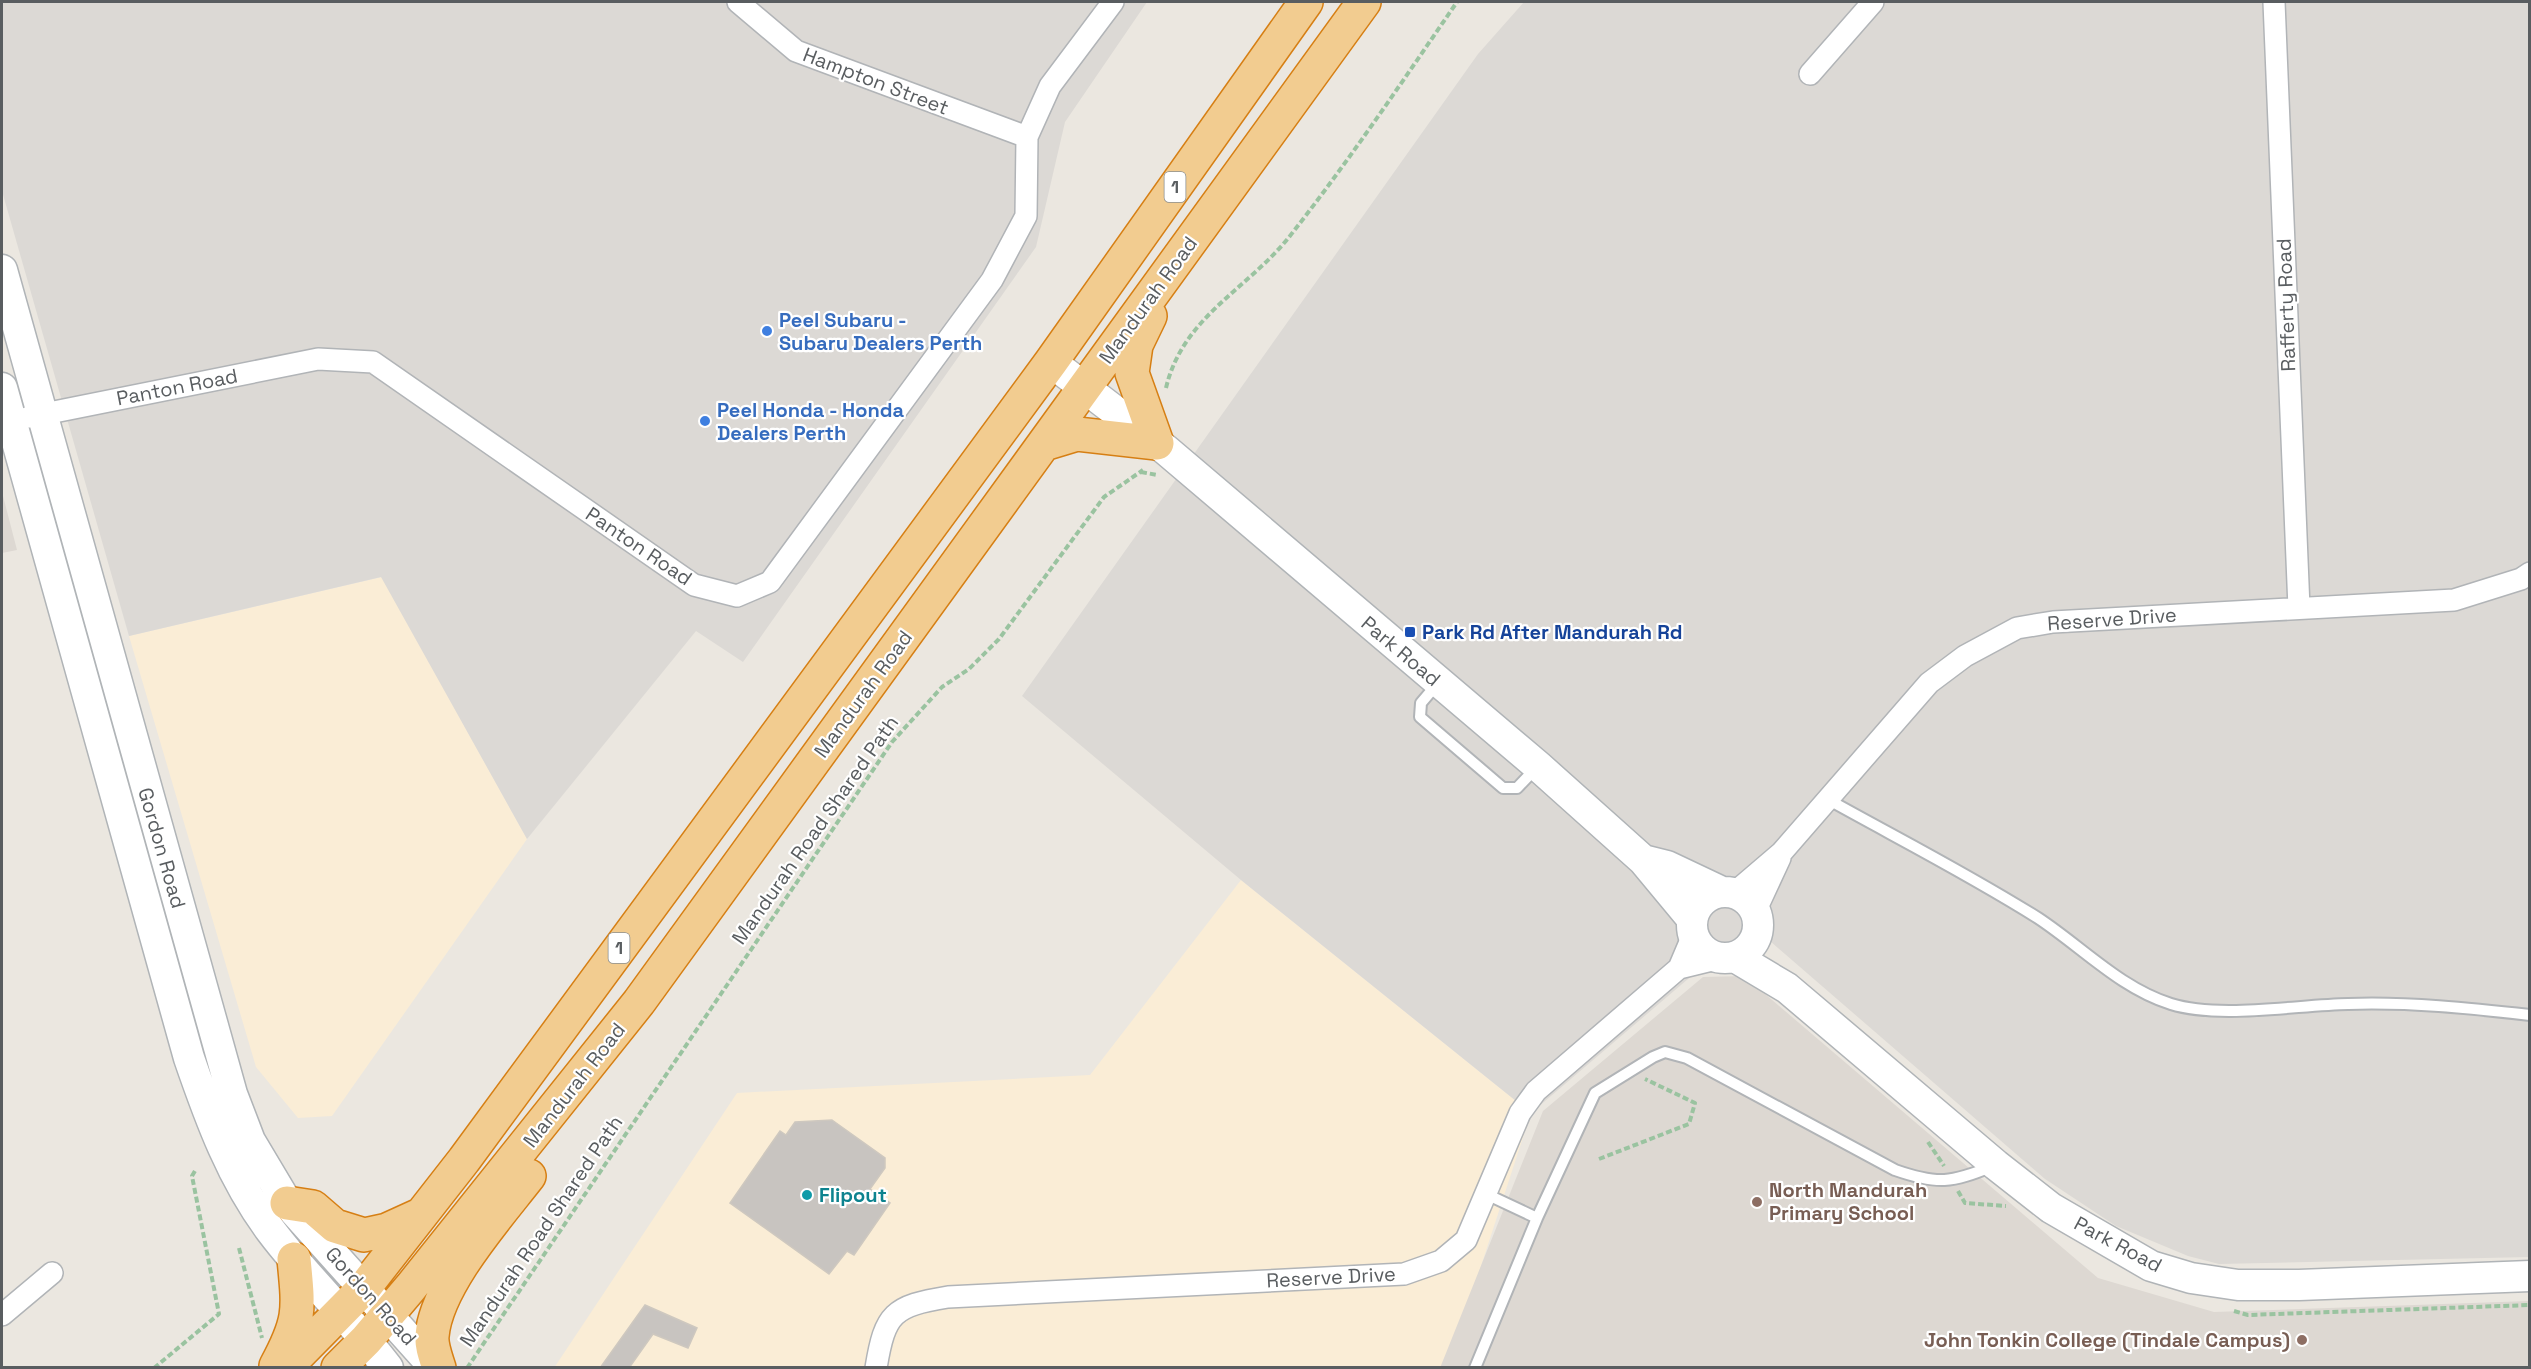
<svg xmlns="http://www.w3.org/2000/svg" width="2531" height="1369" font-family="'Space Grotesk',sans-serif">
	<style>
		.commercial { fill: #faedd6 }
		.industrial { fill: #dcd9d5 }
		.education { fill: #ddd8d2 }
		.building { fill: #c8c4c0; stroke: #cec8bf; stroke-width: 1.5 }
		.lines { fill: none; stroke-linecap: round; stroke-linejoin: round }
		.lane-casing { stroke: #b1b4b7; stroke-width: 14 }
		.street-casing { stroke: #b1b4b7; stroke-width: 24 }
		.secondary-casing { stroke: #b0b4b7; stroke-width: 33 }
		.highway-casing { stroke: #d67f14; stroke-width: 36 }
		.path { stroke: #9ac3a0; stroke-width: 4; stroke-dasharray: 6 3; stroke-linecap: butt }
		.lane { stroke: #fff; stroke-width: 10 }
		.street { stroke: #fff; stroke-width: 21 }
		.secondary { stroke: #fff; stroke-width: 30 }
		.highway { stroke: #f2cc90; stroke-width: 33 }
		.shop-dot { fill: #3f7fe0; stroke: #fff; stroke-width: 2 }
		.transit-dot { fill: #1a4fb4; stroke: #fff; stroke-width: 2 }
		.culture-dot { fill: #0f9aa8; stroke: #fff; stroke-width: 2 }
		.education-dot { fill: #8d6e63; stroke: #fff; stroke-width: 2 }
		.labels { text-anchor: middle; stroke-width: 4.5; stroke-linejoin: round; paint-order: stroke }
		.shield { fill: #fff; stroke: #8b8e90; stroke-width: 1.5 }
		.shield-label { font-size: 18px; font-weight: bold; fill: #595d60 }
		.street-label { font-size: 20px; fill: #595d60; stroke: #fff }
		.shop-label { font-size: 20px; font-weight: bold; fill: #366cbe; stroke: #fff; text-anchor: start }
		.transit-label { font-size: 20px; font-weight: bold; fill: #164399; stroke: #fff; text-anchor: start }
		.education-label { font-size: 20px; font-weight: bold; fill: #785e54; stroke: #fff; text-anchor: start }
		.culture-label { font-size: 20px; font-weight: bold; fill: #0d838f; stroke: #fff; text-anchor: start }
	</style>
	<rect width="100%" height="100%" fill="#ebe7e0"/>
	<!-- commercial -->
	<path class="commercial" d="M 382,577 L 527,839 L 332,1116 L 298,1118 L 256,1067 L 129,636 Z
		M 1241,880 L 1531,1113 L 1448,1367 L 554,1368 L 737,1093 L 1090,1075 Z"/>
	<!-- industrial -->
	<path class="industrial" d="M 2,2 L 1147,2 L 1065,122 L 1036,247 L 743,662 L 696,631 L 527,839 L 381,577 L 129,636 L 2,191 Z
		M 1524,2 L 2529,2 L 2529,1257 L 2219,1264 L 2188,1256 L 2116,1226 L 2045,1179 L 1770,941 L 1743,967 L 1695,973 L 1531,1113 L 1241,880 L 1022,696 L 1478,54 Z"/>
	<!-- education -->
	<path class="education" d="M 2,492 L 17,550 L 2,553 Z
		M 1744,976 L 2098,1278 L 2214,1312 L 2529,1301 L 2529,1367 L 1440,1368 L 1543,1111 L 1703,977 Z"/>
	<!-- building -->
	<path class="building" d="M 832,1120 L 885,1158 L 885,1168 L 870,1189 L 890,1203 L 854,1255 L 847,1251 L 829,1274 L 730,1203 L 780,1131 L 786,1135 L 795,1122 Z
		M 645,1305 L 697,1328 L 688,1348 L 653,1334 L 629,1368 L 600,1368 Z"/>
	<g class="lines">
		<defs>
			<path id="lane" d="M 1438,683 L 1421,703 L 1420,717 L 1503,788 L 1517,788 L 1538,766
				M 1829,800 C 1899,839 1970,875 2038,918 C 2082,947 2120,988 2171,1004 C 2219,1019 2297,1005 2348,1004 C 2409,1002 2469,1008 2530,1015
				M 1486,1194 L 1537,1218 L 1595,1093 L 1653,1057 L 1665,1052 L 1687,1058 L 1895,1170 C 1938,1185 1951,1183 1993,1166
				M 1475,1368 L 1537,1218"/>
			<path id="street" d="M 738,2 L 796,51 L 1027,137
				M 2274,2 L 2299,608
				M 1810,74 L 1873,2
				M 29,417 L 318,359 L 373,362 L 694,585 L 737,596 L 770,582 L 992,280 L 1026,216 L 1027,137 L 1050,86 L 1113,2
				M 1734,893 L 1782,852 L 1929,683 L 1965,656 L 2017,628 L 2053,622 L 2454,600 L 2521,579 L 2530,573
				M 1755,912 L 1780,858
				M 1679,968 L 1720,958
				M 2,1315 L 52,1273
				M 876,1368 C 885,1313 893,1306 948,1297 L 1404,1274 L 1441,1261 L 1466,1240 L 1520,1113 L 1536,1091 L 1679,968 L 1693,935"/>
			<path id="secondary" d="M 2,270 L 232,1094 L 250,1141 L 287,1203 L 435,1368
				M 1051,362 L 1166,450 L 1538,766 L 1643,860 L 1692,919
				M 2,388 L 189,1058 C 210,1119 232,1179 271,1231 C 307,1279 352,1320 388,1368
				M 1643,860 L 1667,866 L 1722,892
				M1692 925a33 33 0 1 1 66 0a33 33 0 1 1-66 0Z
				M 1735,957 L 1787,988 L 1996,1165 L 2051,1208 L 2151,1266 L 2191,1278 L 2238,1285 L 2299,1285 L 2530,1276"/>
			<path id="highway" d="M 1044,444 L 1077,434 L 1157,443 L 1132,373 L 1136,345 L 1150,316
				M 287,1203 L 313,1207 L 335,1226 L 364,1235 L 387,1230 L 420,1215
				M 276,1366 C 301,1320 299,1310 294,1259
				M 285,1368 L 364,1288 L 464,1160 L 1051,362 L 1306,2
				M 338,1368 L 366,1340 L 411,1287 L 639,1002 L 1364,2
				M 439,1368 C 436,1358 431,1346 432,1336 C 436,1285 498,1216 529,1176"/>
		</defs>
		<!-- lane casing -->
		<use href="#lane" class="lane-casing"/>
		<!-- street casing -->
		<use href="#street" class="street-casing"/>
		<!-- secondary casing -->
		<use href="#secondary" class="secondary-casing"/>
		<!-- highway casing -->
		<use href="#highway" class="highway-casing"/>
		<!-- path -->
		<path class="path" d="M 1166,388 C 1183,315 1251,288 1293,232 C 1351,158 1404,79 1457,2
			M 1141,472 L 1157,475
			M 1928,1142 L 1944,1166
			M 1599,1159 L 1689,1124 L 1695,1103 L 1645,1079
			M 1958,1191 L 1965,1203 L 2006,1206
			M 239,1248 L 262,1338
			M 2234,1311 L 2248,1315 L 2530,1305
			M 154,1368 L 219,1314 L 192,1176 L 196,1169
			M 467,1368 L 892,742 L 942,687 L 969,669 L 999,639 L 1104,497 L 1143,470"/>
		<!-- lane -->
		<use href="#lane" class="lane"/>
		<!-- street -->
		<use href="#street" class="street"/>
		<!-- secondary -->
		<use href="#secondary" class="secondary"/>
		<!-- highway -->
		<use href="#highway" class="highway"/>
	</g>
	<!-- markers -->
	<g class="shop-dot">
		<circle cx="767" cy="331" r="6"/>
		<circle cx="705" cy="421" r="6"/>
	</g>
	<rect class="transit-dot" x="1404" y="626" width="12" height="12" rx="3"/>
	<circle class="culture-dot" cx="807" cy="1195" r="6"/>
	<g class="education-dot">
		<circle cx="1757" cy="1202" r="6"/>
		<circle cx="2302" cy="1340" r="6"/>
	</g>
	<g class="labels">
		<!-- shield labels -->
		<g class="shield">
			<rect x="1164.5" y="172" width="21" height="30" rx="4.5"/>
			<rect x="608.5" y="933" width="21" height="30" rx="4.5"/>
		</g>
		<g class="shield-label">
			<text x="1175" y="193">1</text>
			<text x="619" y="954">1</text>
		</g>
		<!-- street labels -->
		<g class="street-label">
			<text transform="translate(876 81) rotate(21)" y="7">Hampton Street</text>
			<text transform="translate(1148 300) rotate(-54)" y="7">Mandurah Road</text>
			<text transform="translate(2286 305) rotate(-92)" y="7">Rafferty Road</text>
			<text transform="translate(177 387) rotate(-11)" y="7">Panton Road</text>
			<text transform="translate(639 546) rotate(34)" y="7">Panton Road</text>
			<text transform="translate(2112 619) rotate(-4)" y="7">Reserve Drive</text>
			<text transform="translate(1401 651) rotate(40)" y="7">Park Road</text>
			<text transform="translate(863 694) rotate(-54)" y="7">Mandurah Road</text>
			<text transform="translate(815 830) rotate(-55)" y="7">Mandurah Road Shared Path</text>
			<text transform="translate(162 848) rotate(74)" y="7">Gordon Road</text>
			<text transform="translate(574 1085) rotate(-52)" y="7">Mandurah Road</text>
			<text transform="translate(541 1231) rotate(-56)" y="7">Mandurah Road Shared Path</text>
			<text transform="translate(2118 1244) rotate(28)" y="7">Park Road</text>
			<text transform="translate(1331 1277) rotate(-3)" y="7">Reserve Drive</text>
			<text transform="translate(371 1296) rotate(48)" y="7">Gordon Road</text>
		</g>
		<!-- shop labels -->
		<g class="shop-label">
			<text x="779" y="327">Peel Subaru -<tspan x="779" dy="23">Subaru Dealers Perth</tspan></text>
			<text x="717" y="417">Peel Honda - Honda<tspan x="717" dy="23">Dealers Perth</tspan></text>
		</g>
		<!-- transit labels -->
		<g class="transit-label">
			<text x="1422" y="639">Park Rd After Mandurah Rd</text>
		</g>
		<!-- education labels -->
		<g class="education-label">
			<text x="1769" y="1197">North Mandurah<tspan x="1769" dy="23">Primary School</tspan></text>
			<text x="2290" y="1347" text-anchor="end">John Tonkin College (Tindale Campus)</text>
		</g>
		<!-- culture labels -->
		<g class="culture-label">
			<text x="819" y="1202">Flipout</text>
		</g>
	</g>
	<!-- border -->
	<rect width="2531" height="1369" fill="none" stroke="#595d60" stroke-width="6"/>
</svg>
